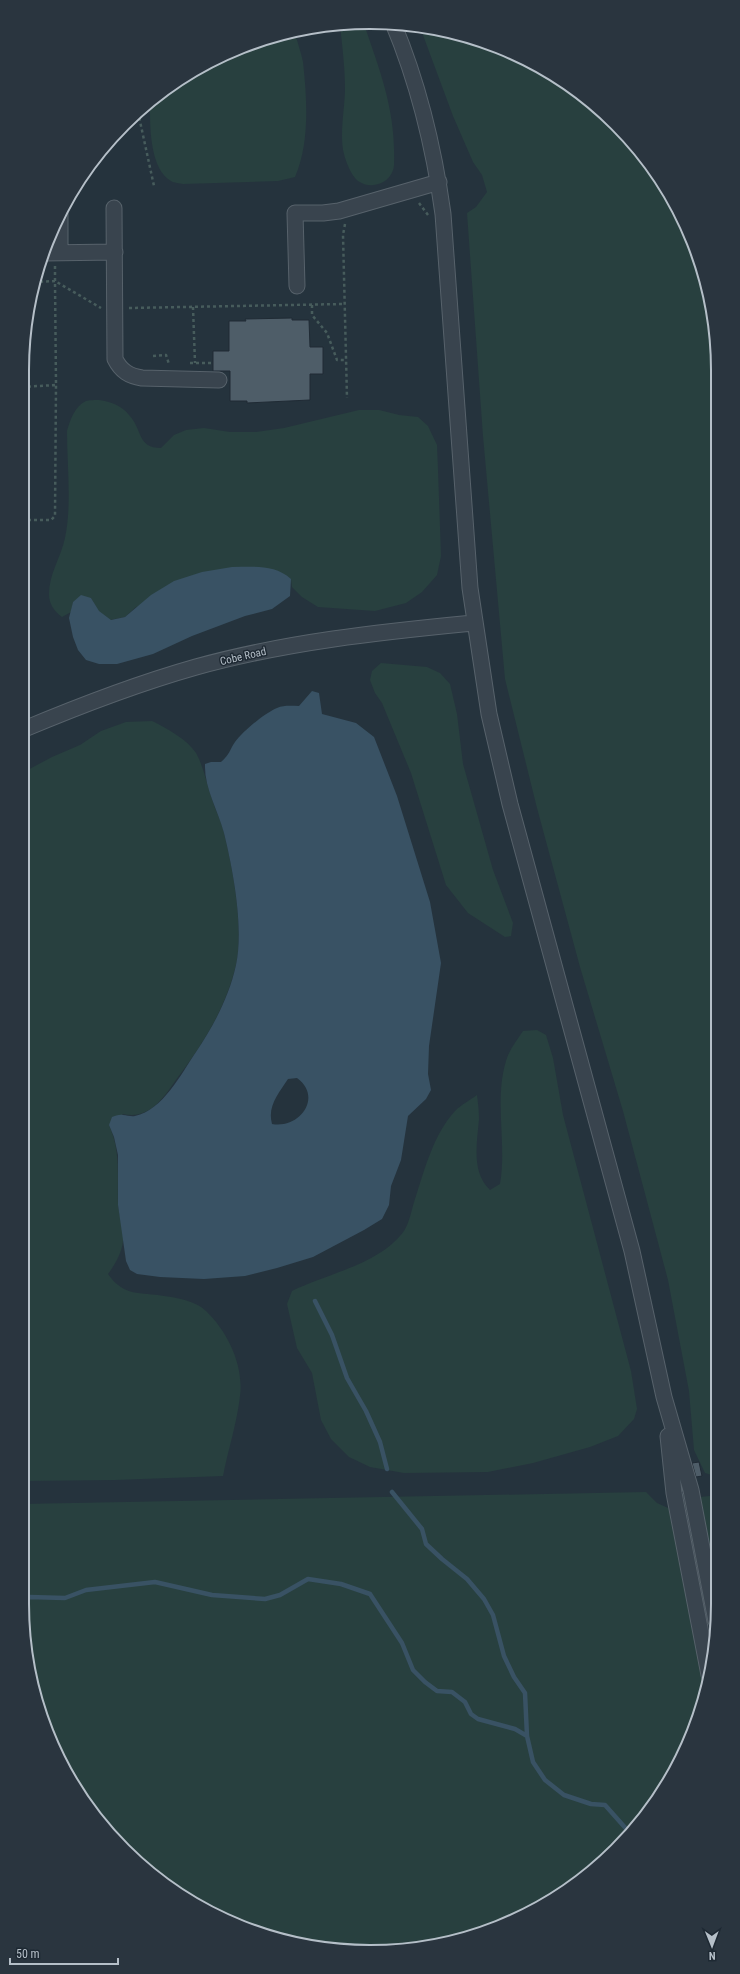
<svg xmlns="http://www.w3.org/2000/svg" width="740" height="1974" font-family="'Roboto Condensed',sans-serif">
	<style>
		.green { fill: #28403f }
		.water { fill: #395264; fill-rule: evenodd }
		.lines { fill: none; stroke-linecap: round; stroke-linejoin: round }
		.stream { stroke: #395264; stroke-width: 4.5 }
		.building { fill: #4e5d68; stroke: #202b35 }
		.minor-casing { stroke: #57626b; stroke-width: 17 }
		.path { stroke: #475c5c; stroke-width: 2.5; stroke-dasharray: 3 3; stroke-linecap: butt }
		.minor { stroke: #39444e; stroke-width: 15 }
		.labels { text-anchor: middle; stroke-width: 3; stroke-linejoin: round; paint-order: stroke }
		.street-label { font-size: 11px; fill: #b5bfc8; stroke: #1e2933 }
		.rim { fill: none; stroke: #b5bfc8; stroke-width: 2 }
	</style>
	<rect width="100%" height="100%" fill="#25333d"/>
	<!-- green -->
	<path class="green" d="M 340,24 L 364,24 C 381,74 396,111 394,165 C 393,182 372,191 358,181 C 351,175 346,162 344,154 C 339,135 345,108 345,88 C 345,67 342,45 340,24 Z
		M 420,27 L 460,34 L 563,81 L 632,141 L 682,216 L 715,324 L 718,1477 L 705,1473 L 694,1450 L 689,1391 L 668,1280 L 623,1111 L 580,967 L 537,808 L 505,679 L 483,436 L 467,213 L 476,207 L 487,192 L 482,175 L 473,162 L 453,116 Z
		M 295,32 C 297,42 301,52 303,62 C 307,98 310,143 295,177 L 278,181 L 183,184 C 180,183 174,183 171,181 C 149,168 150,124 150,102 L 196,69 L 258,40 Z
		M 99,400 C 111,402 121,405 129,415 C 143,430 137,448 161,448 L 174,435 L 186,430 L 204,428 L 230,432 L 256,432 L 284,428 L 359,410 L 379,410 L 399,415 L 418,417 L 428,426 L 437,445 L 438,470 L 441,556 L 437,575 L 422,592 L 406,603 L 375,611 L 318,607 L 302,597 L 292,587 L 291,579 L 136,607 L 125,617 L 110,620 L 98,611 L 91,598 L 73,602 L 71,612 L 62,617 C 54,611 49,604 49,594 C 49,574 61,557 65,538 C 72,505 67,465 67,431 C 70,420 75,406 86,401 C 89,400 95,400 99,400 Z
		M 381,663 L 427,667 L 440,673 L 450,684 L 457,714 L 463,764 L 493,870 L 513,923 L 511,936 L 505,937 L 468,913 L 446,885 L 411,773 L 382,703 L 375,693 L 370,680 L 372,671 Z
		M 152,721 C 166,728 187,739 196,753 C 204,767 207,786 213,802 C 216,812 222,822 224,833 C 233,869 244,928 236,965 C 226,1007 204,1043 178,1077 C 164,1097 150,1120 123,1114 L 109,1125 C 121,1151 117,1177 118,1204 C 119,1216 124,1229 123,1241 C 122,1252 115,1265 108,1274 C 124,1297 140,1292 164,1296 C 178,1298 196,1301 206,1311 C 228,1332 244,1366 240,1396 C 237,1423 228,1450 223,1476 L 115,1480 L 22,1481 L 22,773 L 52,757 L 80,745 L 101,731 L 126,722 Z
		M 537,1030 L 546,1035 L 553,1058 L 563,1115 L 631,1371 L 637,1409 L 634,1419 L 618,1436 L 590,1447 L 533,1463 L 488,1472 L 404,1473 L 370,1467 L 349,1457 L 331,1439 L 321,1420 L 312,1373 L 297,1348 L 287,1304 L 292,1291 C 328,1273 379,1265 404,1231 C 410,1222 412,1207 416,1196 C 425,1168 434,1134 455,1111 C 461,1105 470,1100 477,1095 C 478,1103 479,1111 479,1119 C 477,1143 471,1172 490,1190 L 500,1184 C 507,1144 494,1101 506,1061 C 509,1050 517,1040 523,1031 Z
		M 646,1492 L 657,1503 L 677,1512 L 709,1675 L 706,1694 L 682,1758 L 646,1816 L 563,1893 L 503,1925 L 438,1945 L 324,1949 L 258,1934 L 196,1905 L 108,1833 L 69,1778 L 41,1716 L 22,1604 L 22,1504 Z
		M 718,1495 L 718,1604 L 692,1498 Z"/>
	<!-- water -->
	<path class="water" d="M 232,567 C 254,567 274,564 291,579 L 290,596 L 272,609 L 245,616 L 192,636 L 153,654 L 117,664 L 99,664 L 86,660 L 78,650 L 73,637 L 69,618 L 73,602 L 81,595 L 91,598 L 99,611 L 111,620 L 125,617 L 151,595 L 174,581 L 202,572 Z
		M 312,691 L 319,693 L 322,714 L 356,723 L 374,737 L 397,796 L 430,902 L 441,963 L 429,1046 L 428,1074 L 431,1090 L 426,1099 L 408,1116 L 401,1160 L 391,1186 L 389,1205 L 382,1219 L 364,1230 L 313,1257 L 277,1268 L 245,1276 L 204,1279 L 160,1277 L 137,1274 L 130,1270 L 126,1261 L 118,1205 L 118,1155 L 114,1137 L 109,1125 L 112,1117 C 115,1116 120,1114 123,1115 C 127,1115 131,1117 135,1116 C 163,1110 181,1074 196,1052 C 214,1025 229,997 236,965 C 244,927 233,870 224,833 C 218,810 204,788 205,764 L 211,762 L 221,762 C 230,754 229,751 235,742 C 243,731 265,713 277,708 C 284,705 291,706 299,706 ZM 297,1078 C 323,1097 300,1129 272,1124 C 267,1106 279,1093 288,1079 Z"/>
	<g class="lines">
		<!-- stream -->
		<path class="stream" d="M 315,1301 L 332,1335 L 347,1378 L 366,1411 L 380,1442 L 387,1469
			M 392,1492 L 422,1529 L 426,1544 L 442,1559 L 467,1579 L 484,1599 L 493,1615 L 504,1656 L 514,1677 L 525,1693 L 527,1736 L 533,1762 L 545,1780 L 564,1795 L 591,1804 L 605,1805 L 629,1832
			M 22,1600 L 29,1597 L 65,1598 L 86,1590 L 155,1582 L 212,1595 L 265,1599 L 280,1595 L 308,1579 L 341,1584 L 370,1594 L 402,1643 L 413,1670 L 425,1682 L 437,1691 L 452,1692 L 465,1702 L 471,1714 L 478,1719 L 515,1729 L 527,1736"/>
	</g>
	<!-- building -->
	<path class="building" d="M 292,318 L 292,320 L 309,320 L 310,347 L 323,347 L 323,374 L 310,374 L 310,400 L 247,403 L 247,401 L 230,401 L 230,371 L 213,371 L 213,351 L 229,351 L 229,321 L 246,321 L 245,319 Z
		M 699,1462 L 702,1476 L 696,1477 L 692,1463 Z"/>
	<g class="lines">
		<defs>
			<path id="minor" d="M 393,23 C 419,85 434,148 443,214 L 470,588 L 489,714 L 510,804 L 632,1251 L 664,1397 L 691,1490 L 716,1621
				M 114,208 L 115,359 C 121,371 129,376 142,378 L 219,380
				M 60,213 L 60,253
				M 44,253 L 115,252
				M 297,286 L 295,213 L 323,213 L 339,211 L 439,182
				M 22,730 C 79,706 136,684 196,667 C 286,642 380,632 473,623
				M 668,1436 L 674,1493 L 709,1675"/>
		</defs>
		<!-- minor casing -->
		<use href="#minor" class="minor-casing"/>
		<!-- path -->
		<path class="path" d="M 138,112 L 154,186
			M 419,203 L 428,215
			M 345,224 L 343,235 L 347,398
			M 55,266 L 55,281 L 101,308
			M 312,305 L 312,315 L 327,333 L 337,360 L 346,360
			M 193,307 L 195,363
			M 129,308 L 344,304
			M 153,356 L 166,355 L 169,364
			M 190,363 L 213,363
			M 22,387 L 56,385 L 55,281 L 34,282
			M 22,520 L 51,520 L 55,516 L 56,385"/>
		<!-- minor -->
		<use href="#minor" class="minor"/>
	</g>
	<g class="labels">
		<!-- street labels -->
		<g class="street-label">
			<text transform="translate(243 656) rotate(-13)" y="4">Cobe Road</text>
		</g>
	</g>
	<!-- crop -->
	<path d="M0 0H740V1974H0ZM370 29H370A341 341 0 0 1 711 370V1604A341 341 0 0 1 370 1945H370A341 341 0 0 1 29 1604V370A341 341 0 0 1 370 29Z" fill="#2a353f" fill-rule="evenodd"/>
	<path class="rim" d="M370 29H370A341 341 0 0 1 711 370V1604A341 341 0 0 1 370 1945H370A341 341 0 0 1 29 1604V370A341 341 0 0 1 370 29Z"/>
	<!-- north arrow -->
	<g transform="translate(712 1946) rotate(179)" stroke="#1e2933" stroke-width="3" paint-order="stroke">
	<path d="M0-3L7 15L0 10L-7 15Z" fill="#b5bfc8"/>
	<text y="-6" font-size="11" font-weight="bold" text-anchor="middle" fill="#b5bfc8">N</text>
	</g>
	<!-- scale -->
	<path d="M10 1958v6h108v-6" fill="none" stroke="#b5bfc8" stroke-width="2"/>
	<text x="16" y="1958" font-size="12" fill="#b5bfc8" stroke="#1e2933" stroke-width="3" paint-order="stroke">50 m</text>
</svg>
